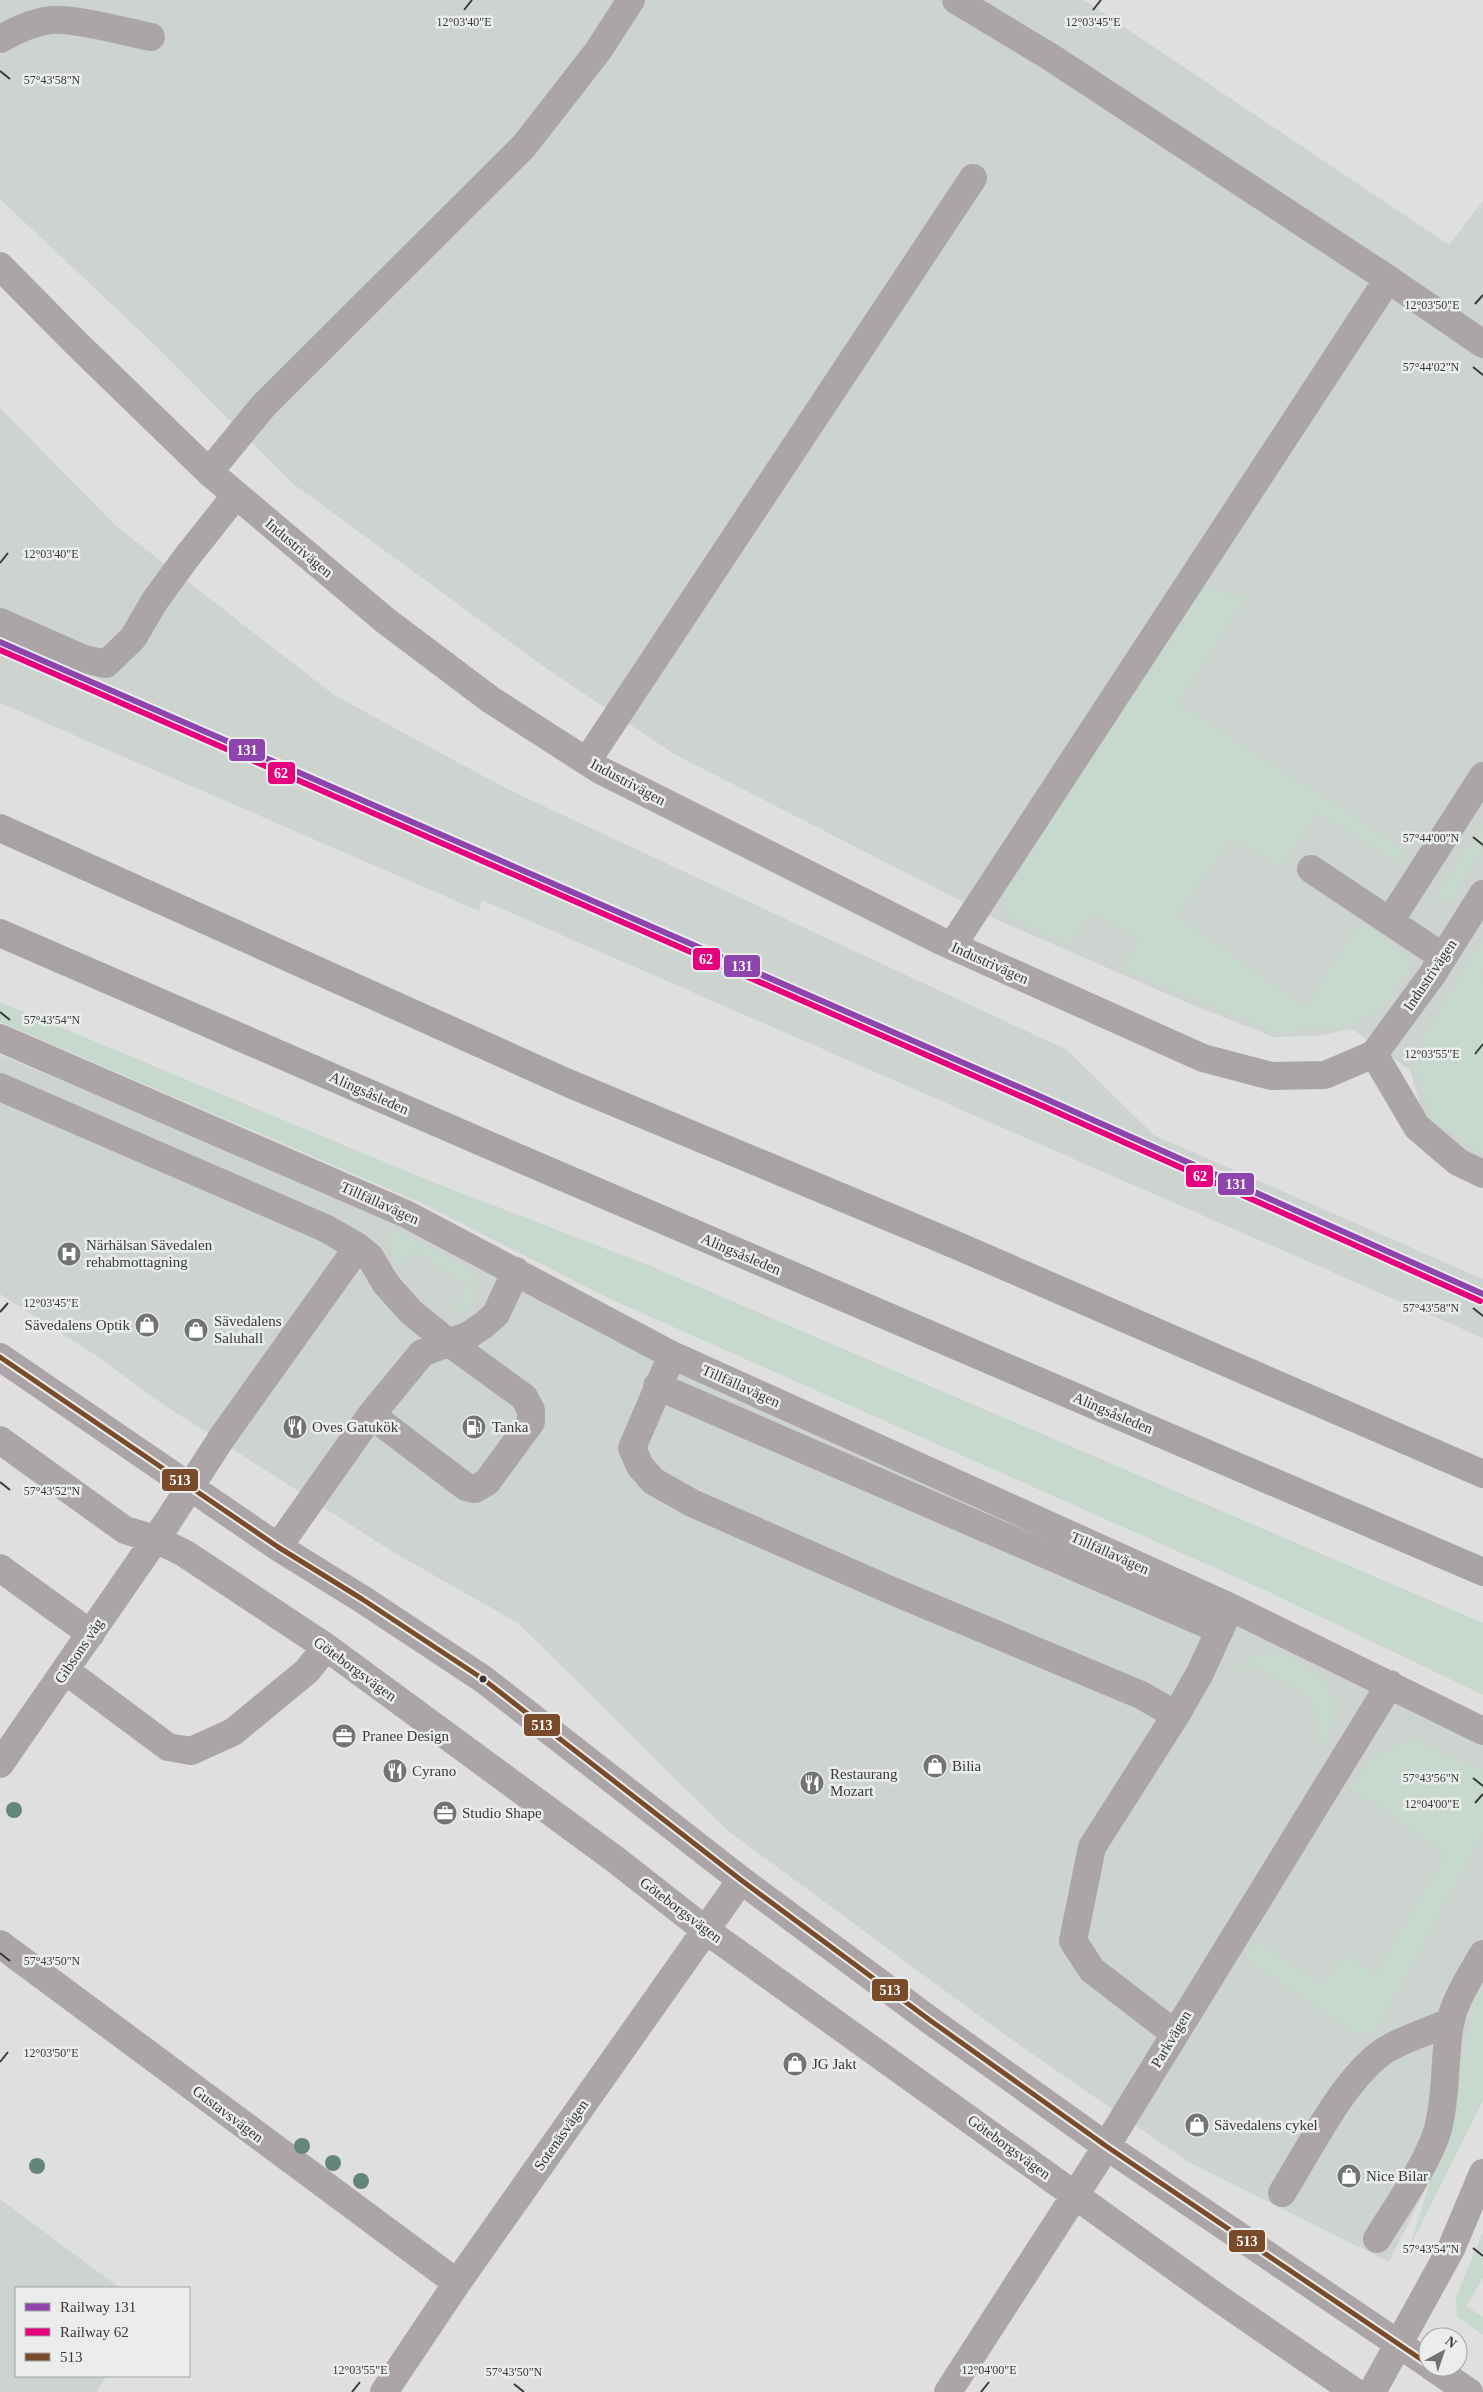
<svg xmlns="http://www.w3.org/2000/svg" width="1483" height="2392" font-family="'Times New Roman',serif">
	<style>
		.built { fill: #cdd3cf }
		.green { fill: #c7d8ce }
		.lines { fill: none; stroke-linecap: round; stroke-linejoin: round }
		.minor { stroke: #aba5a7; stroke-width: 28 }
		.highway { stroke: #a8a3a3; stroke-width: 28 }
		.bus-1-casing { stroke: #eaedeb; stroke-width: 9 }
		.bus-1 { stroke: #7a4b2a; stroke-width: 5 }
		.rail-1-casing { stroke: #eaedeb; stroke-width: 10 }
		.rail-2-casing { stroke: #eaedeb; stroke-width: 10 }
		.rail-1 { stroke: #8e44ad; stroke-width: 6 }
		.rail-2 { stroke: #e5007d; stroke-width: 6 }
		.tree { fill: #648679 }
		.ticks { fill: none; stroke: #383938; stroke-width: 2 }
		.bus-dot { fill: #383938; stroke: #eaedeb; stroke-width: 2 }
		.labels { text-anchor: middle; stroke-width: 5; stroke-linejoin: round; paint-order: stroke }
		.street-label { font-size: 15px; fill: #383938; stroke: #eaedeb }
		.poi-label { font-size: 15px; fill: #383938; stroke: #eaedeb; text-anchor: start }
		.ticks-label { font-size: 12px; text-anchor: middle; fill: #383938; stroke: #eaedeb; stroke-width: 5; stroke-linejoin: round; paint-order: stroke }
		.line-badge { stroke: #eaedeb; stroke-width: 2 }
		.badge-label { font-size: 14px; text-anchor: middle; font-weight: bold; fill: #fff }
	</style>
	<rect width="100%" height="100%" fill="#dedfde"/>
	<!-- built -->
	<path class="built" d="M 0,0 L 1084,0 L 1449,245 L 1483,201 L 1483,1159 L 1468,1153 L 1424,1119 L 1410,1070 L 1352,1029 L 1316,1036 L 1273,1037 L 1188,1003 L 1000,921 L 674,754 L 540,664 L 292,483 L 158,348 L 0,199 Z
		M 0,408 L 117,527 L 334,695 L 509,790 L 1067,1050 L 1154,1135 L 1483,1279 L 1483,1338 L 482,900 L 479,911 L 0,703 Z
		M 0,1055 L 393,1218 L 1321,1660 L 1483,1744 L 1483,2074 L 1389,2262 L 1187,2161 L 1005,2035 L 727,1830 L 518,1623 L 393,1552 L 164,1405 L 94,1354 L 0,1294 Z
		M 0,2199 L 120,2288 L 16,2288 L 16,2376 L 107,2376 L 96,2392 L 0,2392 Z"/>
	<!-- green -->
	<path class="green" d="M 1204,586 L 1244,598 L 1178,704 L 1406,850 L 1398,863 L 1318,811 L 1281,867 L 1232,837 L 1176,916 L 1306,1008 L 1356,930 L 1367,924 L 1407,956 L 1411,967 L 1391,998 L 1367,1018 L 1339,1027 L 1275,1032 L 1125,970 L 1139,937 L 1090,912 L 1071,945 L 1005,915 L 1004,884 Z
		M 1483,824 L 1483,848 L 1450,900 L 1433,902 Z
		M 1483,938 L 1483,967 L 1479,975 L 1483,978 L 1483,1152 L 1472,1148 L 1432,1120 L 1415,1069 L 1423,1040 Z
		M 0,1002 L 435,1183 L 648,1265 L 1483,1623 L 1483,1695 L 1267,1591 L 604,1296 L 426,1205 L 0,1022 Z
		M 387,1228 L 456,1261 L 470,1273 L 475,1289 L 469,1308 L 461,1314 L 456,1309 L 469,1285 L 414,1250 L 394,1271 Z
		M 1272,1654 L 1289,1656 L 1323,1678 L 1335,1701 L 1332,1726 L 1325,1744 L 1320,1746 L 1313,1698 L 1251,1665 L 1239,1675 L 1232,1673 L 1259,1655 Z
		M 1411,1739 L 1483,1771 L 1483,1832 L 1375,2033 L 1357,2034 L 1245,1957 L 1256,1940 L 1323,1986 L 1345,1954 L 1376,1975 L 1446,1854 L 1385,1810 L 1350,1788 L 1373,1757 Z
		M 1483,1984 L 1483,2100 L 1409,2249 L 1447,2127 L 1476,1994 Z
		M 1483,2232 L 1483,2278 L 1466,2306 L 1483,2317 L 1483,2335 L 1457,2317 L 1456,2298 Z"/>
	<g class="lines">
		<!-- minor -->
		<path class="minor" d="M 0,39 C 16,30 33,22 51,20 C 75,18 126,32 151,37
			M 0,266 L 76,343 L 209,472 L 386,621 L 491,700 L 600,770 L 939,940 L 1203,1058 L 1271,1076 L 1325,1075 L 1374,1054 L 1432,975 L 1483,894
			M 1388,279 L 1483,344
			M 209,472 L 264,405 L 524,146 L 598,51 L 631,0
			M 0,622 L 84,659 L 106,664 L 133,638 L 154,602 L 186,558 L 236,495
			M 587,761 L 973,178
			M 1311,869 L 1443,957
			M 1390,921 L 1483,776
			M 952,946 L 1388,279 L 1052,58 L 956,0
			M 0,1038 L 406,1214 L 672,1355 L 1230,1607 L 1483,1731
			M 1374,1054 L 1417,1127 L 1458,1162 L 1483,1174
			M 0,1087 L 325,1228 L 358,1247 L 370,1257 L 386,1284 L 411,1312 L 448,1342 L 524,1397 L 531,1410 L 531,1422 L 487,1482 L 475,1489 L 466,1487 L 371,1415
			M 672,1355 L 632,1448 L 640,1466 L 653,1481 L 692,1503 L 890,1590 L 1141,1695 L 1176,1715
			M 0,1357 L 278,1547 L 362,1599 L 483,1679 L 741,1880 L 931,2021 L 1106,2146 L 1428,2364
			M 657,1386 L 1220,1630
			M 0,1440 L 125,1530 L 155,1539 L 184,1553 L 326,1647 L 616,1860 L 704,1929 L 1218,2298 L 1355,2392
			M 278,1547 L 371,1415 L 422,1353 L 469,1335 L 485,1324 L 496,1314 L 516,1271
			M 0,1568 L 91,1634
			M 66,1671 L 168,1747 L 191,1751 L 233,1732 L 307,1671 L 326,1647
			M 0,1764 L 168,1521 L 223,1436 L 358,1247
			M 0,1944 L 457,2283
			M 1174,2033 L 1092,1970 L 1073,1941 L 1092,1847 L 1176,1715 L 1200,1673 L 1227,1614
			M 1282,2193 C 1309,2150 1343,2079 1384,2051 C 1404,2038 1429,2032 1451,2021
			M 1377,2239 C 1396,2208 1428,2163 1438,2129 C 1447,2094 1444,2058 1450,2023 C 1454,2001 1472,1973 1483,1954
			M 1432,2367 L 1469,2392
			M 384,2392 L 457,2283 L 741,1880
			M 948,2392 L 1094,2166 L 1390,1684
			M 1372,2392 L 1451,2249 L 1483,2173"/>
		<!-- highway -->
		<path class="highway" d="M 0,828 L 568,1083 L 951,1243 L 1483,1474
			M 0,933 L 493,1147 L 1483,1572"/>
		<defs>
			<path id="bus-1" d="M 0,1357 L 278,1547 L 362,1599 L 483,1679 L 741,1880 L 931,2021 L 1106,2146 L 1428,2364"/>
		</defs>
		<!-- bus-1 casing -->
		<use href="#bus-1" class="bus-1-casing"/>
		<!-- bus-1 -->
		<use href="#bus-1" class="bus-1"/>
		<defs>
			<path id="rail-1" d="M 0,642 L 1037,1095 L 1483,1294"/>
			<path id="rail-2" d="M 0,650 L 1034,1102 L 1480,1301"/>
		</defs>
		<!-- rail-1 casing -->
		<use href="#rail-1" class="rail-1-casing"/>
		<!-- rail-2 casing -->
		<use href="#rail-2" class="rail-2-casing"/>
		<!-- rail-1 -->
		<use href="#rail-1" class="rail-1"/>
		<!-- rail-2 -->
		<use href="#rail-2" class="rail-2"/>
	</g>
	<!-- trees -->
	<g class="tree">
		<circle cx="14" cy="1810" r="8"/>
		<circle cx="302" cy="2146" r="8"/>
		<circle cx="333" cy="2163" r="8"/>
		<circle cx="37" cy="2166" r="8"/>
		<circle cx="361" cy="2181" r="8"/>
	</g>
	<!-- ticks -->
	<path class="ticks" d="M 464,10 L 472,0M 1093,10 L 1101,0M 0,71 L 10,79M 1475,304 L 1483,295M 1473,367 L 1483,375M 0,563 L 8,553M 1473,837 L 1483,845M 0,1012 L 10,1020M 1475,1054 L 1483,1044M 1473,1308 L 1483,1316M 0,1312 L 8,1303M 0,1482 L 10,1490M 1473,1778 L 1483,1786M 1475,1803 L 1483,1794M 0,1953 L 10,1961M 0,2062 L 8,2052M 1473,2248 L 1483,2256M 514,2384 L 524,2392M 352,2392 L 360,2382M 981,2392 L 989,2382"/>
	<!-- icons -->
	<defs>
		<symbol id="hospital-disc" viewBox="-11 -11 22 22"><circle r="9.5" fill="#727372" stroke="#eaedeb"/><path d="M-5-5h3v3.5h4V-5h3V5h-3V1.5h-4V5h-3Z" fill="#fff"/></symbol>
		<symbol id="shop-disc" viewBox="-11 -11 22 22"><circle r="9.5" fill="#727372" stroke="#eaedeb"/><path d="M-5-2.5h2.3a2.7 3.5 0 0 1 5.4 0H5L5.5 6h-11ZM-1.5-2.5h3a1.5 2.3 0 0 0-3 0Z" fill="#fff"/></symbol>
		<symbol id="restaurant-disc" viewBox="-11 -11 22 22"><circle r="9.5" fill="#727372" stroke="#eaedeb"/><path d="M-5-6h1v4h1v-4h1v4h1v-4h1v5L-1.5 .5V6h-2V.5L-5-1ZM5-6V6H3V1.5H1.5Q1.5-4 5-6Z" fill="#fff"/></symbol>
		<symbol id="fuel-disc" viewBox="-11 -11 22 22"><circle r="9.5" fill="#727372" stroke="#eaedeb"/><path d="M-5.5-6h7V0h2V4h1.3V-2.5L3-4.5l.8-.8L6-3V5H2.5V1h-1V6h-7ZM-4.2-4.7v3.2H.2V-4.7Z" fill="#fff"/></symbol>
		<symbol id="office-disc" viewBox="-11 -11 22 22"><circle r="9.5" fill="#727372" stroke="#eaedeb"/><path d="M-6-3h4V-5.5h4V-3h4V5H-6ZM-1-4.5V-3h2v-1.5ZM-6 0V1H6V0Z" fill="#fff"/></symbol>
	</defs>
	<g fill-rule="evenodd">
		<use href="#hospital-disc" x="55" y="1240" width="28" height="28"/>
		<use href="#shop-disc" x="133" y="1311" width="28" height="28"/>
		<use href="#shop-disc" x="182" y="1316" width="28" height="28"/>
		<use href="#restaurant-disc" x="281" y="1413" width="28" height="28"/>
		<use href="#fuel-disc" x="460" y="1413" width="28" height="28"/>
		<use href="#office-disc" x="330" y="1722" width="28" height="28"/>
		<use href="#shop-disc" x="921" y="1752" width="28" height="28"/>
		<use href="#restaurant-disc" x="381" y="1757" width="28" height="28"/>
		<use href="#restaurant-disc" x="798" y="1769" width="28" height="28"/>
		<use href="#office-disc" x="431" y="1799" width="28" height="28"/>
		<use href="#shop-disc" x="781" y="2050" width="28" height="28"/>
		<use href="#shop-disc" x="1183" y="2111" width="28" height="28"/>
		<use href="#shop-disc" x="1335" y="2162" width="28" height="28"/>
	</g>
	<!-- markers -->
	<circle class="bus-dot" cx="483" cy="1679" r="4.5"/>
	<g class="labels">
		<!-- street labels -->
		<g class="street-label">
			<text transform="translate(299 548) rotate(40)" y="5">Industrivägen</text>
			<text transform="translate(628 782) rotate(28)" y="5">Industrivägen</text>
			<text transform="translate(990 963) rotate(24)" y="5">Industrivägen</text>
			<text transform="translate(1430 975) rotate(-56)" y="5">Industrivägen</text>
			<text transform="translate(369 1093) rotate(24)" y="5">Alingsåsleden</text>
			<text transform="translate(380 1203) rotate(24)" y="5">Tillfällavägen</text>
			<text transform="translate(741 1254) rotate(23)" y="5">Alingsåsleden</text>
			<text transform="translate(741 1386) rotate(24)" y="5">Tillfällavägen</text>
			<text transform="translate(1113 1413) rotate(23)" y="5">Alingsåsleden</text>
			<text transform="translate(1110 1553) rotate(24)" y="5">Tillfällavägen</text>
			<text transform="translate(79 1651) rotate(-56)" y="5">Gibsons väg</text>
			<text transform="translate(355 1669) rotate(36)" y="5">Göteborgsvägen</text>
			<text transform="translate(681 1910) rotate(37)" y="5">Göteborgsvägen</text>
			<text transform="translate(1171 2039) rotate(-59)" y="5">Parkvägen</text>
			<text transform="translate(228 2114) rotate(37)" y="5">Gustavsvägen</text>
			<text transform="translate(561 2135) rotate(-55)" y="5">Sotenäsvägen</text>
			<text transform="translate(1009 2147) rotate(36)" y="5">Göteborgsvägen</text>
		</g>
		<!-- poi labels -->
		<g class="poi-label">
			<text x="86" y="1250">Närhälsan Sävedalen<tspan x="86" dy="17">rehabmottagning</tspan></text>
			<text x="214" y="1326">Sävedalens<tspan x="214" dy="17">Saluhall</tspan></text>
			<text x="130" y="1330" text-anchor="end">Sävedalens Optik</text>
			<text x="312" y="1432">Oves Gatukök</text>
			<text x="492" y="1432">Tanka</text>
			<text x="362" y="1741">Pranee Design</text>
			<text x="952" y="1771">Bilia</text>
			<text x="412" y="1776">Cyrano</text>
			<text x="830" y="1779">Restaurang<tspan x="830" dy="17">Mozart</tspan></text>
			<text x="462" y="1818">Studio Shape</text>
			<text x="812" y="2069">JG Jakt</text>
			<text x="1214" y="2130">Sävedalens cykel</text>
			<text x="1366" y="2181">Nice Bilar</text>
		</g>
	</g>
	<g class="ticks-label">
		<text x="464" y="26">12°03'40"E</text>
		<text x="1093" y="26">12°03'45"E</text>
		<text x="52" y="84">57°43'58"N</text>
		<text x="1432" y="309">12°03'50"E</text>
		<text x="1431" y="371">57°44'02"N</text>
		<text x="51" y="558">12°03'40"E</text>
		<text x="1431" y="842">57°44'00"N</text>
		<text x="52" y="1024">57°43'54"N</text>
		<text x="1432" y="1058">12°03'55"E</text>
		<text x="51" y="1307">12°03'45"E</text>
		<text x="1431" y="1312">57°43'58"N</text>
		<text x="52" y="1495">57°43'52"N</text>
		<text x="1431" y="1782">57°43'56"N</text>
		<text x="1432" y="1808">12°04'00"E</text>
		<text x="52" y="1965">57°43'50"N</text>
		<text x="51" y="2057">12°03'50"E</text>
		<text x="1431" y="2253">57°43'54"N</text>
		<text x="360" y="2374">12°03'55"E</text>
		<text x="989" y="2374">12°04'00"E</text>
		<text x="514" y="2376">57°43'50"N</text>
	</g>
	<g class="line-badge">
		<rect x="228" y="738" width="38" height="24" rx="5" fill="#8e44ad"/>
		<rect x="267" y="761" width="29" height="24" rx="5" fill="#e5007d"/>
		<rect x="692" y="947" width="29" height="24" rx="5" fill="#e5007d"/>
		<rect x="723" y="954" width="38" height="24" rx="5" fill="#8e44ad"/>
		<rect x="1185" y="1164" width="29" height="24" rx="5" fill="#e5007d"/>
		<rect x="1217" y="1172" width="38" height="24" rx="5" fill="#8e44ad"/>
		<rect x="161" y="1468" width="38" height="24" rx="5" fill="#7a4b2a"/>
		<rect x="523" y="1713" width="38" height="24" rx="5" fill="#7a4b2a"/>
		<rect x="871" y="1978" width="38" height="24" rx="5" fill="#7a4b2a"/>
		<rect x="1228" y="2229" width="38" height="24" rx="5" fill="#7a4b2a"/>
	</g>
	<g class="badge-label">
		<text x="247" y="755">131</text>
		<text x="281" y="778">62</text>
		<text x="706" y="964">62</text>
		<text x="742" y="971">131</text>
		<text x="1200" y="1181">62</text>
		<text x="1236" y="1189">131</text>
		<text x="180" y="1485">513</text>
		<text x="542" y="1730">513</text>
		<text x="890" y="1995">513</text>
		<text x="1247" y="2246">513</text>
	</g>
	<!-- legend -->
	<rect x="15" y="2287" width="175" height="90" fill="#eaedeb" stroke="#a3a5a3"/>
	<rect x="25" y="2303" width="25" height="8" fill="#8e44ad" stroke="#a3a5a3"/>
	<text x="60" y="2312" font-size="15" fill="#383938">Railway 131</text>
	<rect x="25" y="2328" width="25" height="8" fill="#e5007d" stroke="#a3a5a3"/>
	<text x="60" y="2337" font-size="15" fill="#383938">Railway 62</text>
	<rect x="25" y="2353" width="25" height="8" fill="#7a4b2a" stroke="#a3a5a3"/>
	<text x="60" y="2362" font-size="15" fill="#383938">513</text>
	<!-- north arrow -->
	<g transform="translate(1443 2352) rotate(40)"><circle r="24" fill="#eaedeb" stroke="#a3a5a3"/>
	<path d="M0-4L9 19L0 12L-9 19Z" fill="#727372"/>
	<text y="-8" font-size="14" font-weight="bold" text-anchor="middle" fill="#383938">N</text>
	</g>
</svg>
